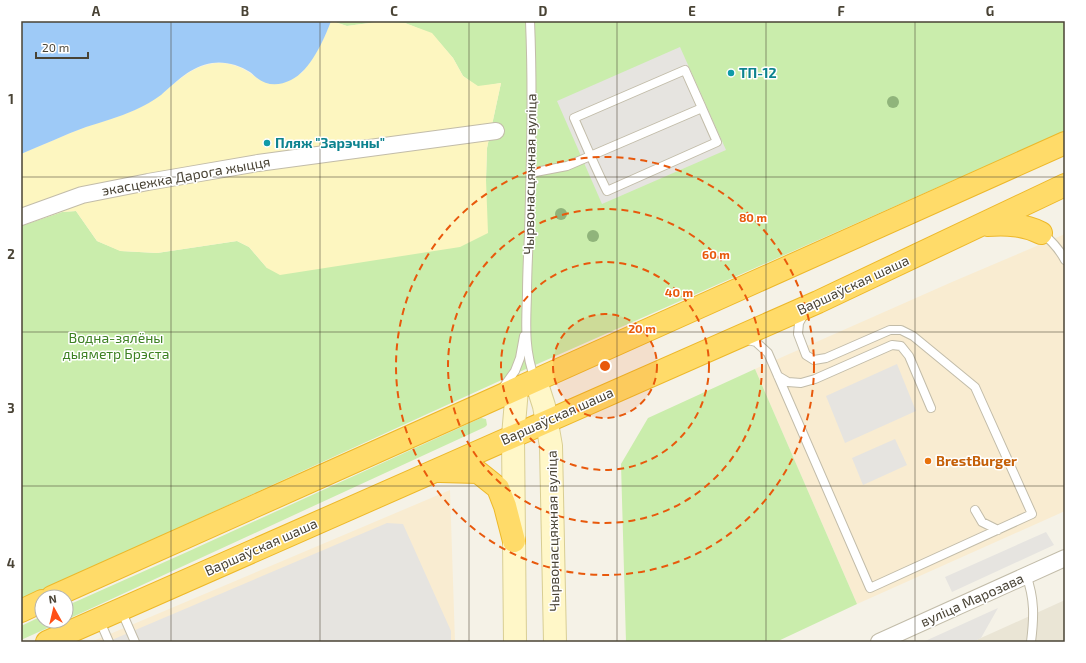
<svg xmlns="http://www.w3.org/2000/svg" width="1086" height="663" font-family="'Exo 2',sans-serif">
	<style>
		.residential { fill: #eae5d5 }
		.commercial { fill: #f9ecd1 }
		.green { fill: #caedac }
		.sand { fill: #fdf6c0 }
		.parking { fill: #e6e4e0 }
		.water { fill: #9ecaf7 }
		.lines { fill: none; stroke-linecap: round; stroke-linejoin: round }
		.lane-casing { stroke: #c2bca9; stroke-width: 10 }
		.street-casing { stroke: #c2bca9; stroke-width: 18 }
		.secondary-casing { stroke: #d9ce93; stroke-width: 24 }
		.highway-casing { stroke: #edb82a; stroke-width: 24 }
		.lane { stroke: #fff; stroke-width: 8 }
		.street { stroke: #fff; stroke-width: 16 }
		.secondary { stroke: #fff7c8; stroke-width: 22 }
		.highway { stroke: #ffdb69; stroke-width: 22 }
		.tree { fill: #90b47b }
		.grid { fill: none; stroke: #494335; stroke-width: 1; stroke-opacity: 0.55 }
		.ring { fill: none; stroke: #e8590c; stroke-width: 2; stroke-dasharray: 7 5 }
		.culture-dot { fill: #0f9aa8; stroke: #fff; stroke-width: 1.5 }
		.food-dot { fill: #e8710a; stroke: #fff; stroke-width: 1.5 }
		.labels { text-anchor: middle; stroke-width: 3; stroke-linejoin: round; paint-order: stroke }
		.culture-label { font-size: 14px; font-weight: bold; fill: #0d838f; stroke: #fff; text-anchor: start }
		.street-label { font-size: 14px; fill: #494335; stroke: #fff }
		.park-label { font-size: 14px; fill: #3d8122; stroke: #fff }
		.food-label { font-size: 14px; font-weight: bold; fill: #c56008; stroke: #fff; text-anchor: start }
		.centre { fill: #e8590c; stroke: #fff; stroke-width: 2 }
		.ring-label { font-size: 12px; text-anchor: middle; font-weight: bold; fill: #e8590c; stroke: #fff; stroke-width: 3; stroke-linejoin: round; paint-order: stroke }
		.neatline { fill: none; stroke: #494335; stroke-width: 1.5 }
		.grid-label { font-size: 13px; text-anchor: middle; font-weight: bold; fill: #494335 }
	</style>
	<rect width="100%" height="100%" fill="#f5f2e7"/>
	<!-- residential -->
	<path class="residential" d="M 1065,600 L 1065,642 L 972,642 Z"/>
	<!-- commercial -->
	<path class="commercial" d="M 1065,234 L 1065,511 L 857,604 L 755,369 L 952,282 Z
		M 450,490 L 455,642 L 91,642 Z"/>
	<!-- green -->
	<path class="green" d="M 332,21 L 1065,21 L 1065,131 L 506,378 L 21,600 L 21,226 L 62,212 L 76,211 L 97,241 L 121,251 L 157,253 L 237,241 L 249,247 L 267,268 L 486,180 L 487,148 L 501,83 L 478,87 L 463,76 L 453,58 L 432,34 L 405,23 L 377,22 L 347,26 Z
		M 755,369 L 857,604 L 776,642 L 626,642 L 621,464 L 648,418 Z
		M 481,418 L 486,419 L 487,425 L 485,427 L 66,620 L 66,606 L 187,552 Z
		M 42,616 L 42,621 L 63,621 L 21,640 L 21,626 Z"/>
	<!-- sand -->
	<path class="sand" d="M 331,21 L 347,26 L 377,22 L 405,23 L 432,33 L 453,58 L 463,76 L 478,86 L 501,83 L 487,148 L 486,180 L 488,233 L 460,247 L 280,275 L 267,268 L 249,247 L 237,241 L 157,253 L 120,251 L 97,241 L 76,211 L 62,212 L 21,226 L 21,154 C 43,145 64,135 86,127 C 106,120 128,115 146,104 C 169,92 184,69 210,64 C 228,60 245,68 258,79 L 302,73 L 324,38 Z"/>
	<!-- parking -->
	<path class="parking" d="M 680,47 L 726,150 L 602,204 L 557,101 Z
		M 897,364 L 916,411 L 845,443 L 826,396 Z
		M 895,439 L 907,465 L 863,485 L 852,458 Z
		M 387,523 L 403,524 L 451,631 L 451,642 L 107,642 Z
		M 1046,532 L 1054,545 L 952,592 L 945,577 Z
		M 998,608 L 981,638 L 973,642 L 923,642 Z"/>
	<!-- water -->
	<path class="water" d="M 21,21 L 331,21 C 324,40 310,71 291,80 C 279,86 267,86 257,78 C 254,76 252,73 250,72 C 239,65 225,61 212,63 C 191,66 176,82 161,95 C 153,101 144,106 135,110 C 119,117 102,122 86,127 C 64,135 43,145 21,154 Z"/>
	<g class="lines">
		<defs>
			<path id="lane" d="M 530,21 C 533,92 531,163 529,234 C 528,254 527,275 527,295 C 526,324 524,351 535,379
				M 530,173 L 567,166 L 702,108 L 685,70 L 574,118 C 585,143 595,167 607,191 L 717,142 L 702,108
				M 1042,233 C 1052,241 1059,249 1065,260
				M 744,339 L 756,342 L 768,353 L 870,588 L 1032,514 L 975,387 L 913,336 L 901,330 L 890,330 L 826,358 L 814,360 L 806,355 L 798,334 L 799,323 L 804,314
				M 778,376 L 788,382 L 801,383 L 815,379 L 892,345 L 901,346 L 909,356 L 931,408
				M 502,389 L 515,371 L 520,358 L 524,336
				M 975,510 L 982,522 L 998,530
				M 1026,575 C 1035,599 1034,618 1031,642
				M 121,610 L 135,642
				M 99,619 L 109,642"/>
			<path id="street" d="M 21,217 L 82,195 L 148,182 L 258,163 L 496,131
				M 879,642 L 1065,558"/>
			<path id="secondary" d="M 536,381 L 544,406 L 551,446 L 555,642
				M 515,642 L 513,436 L 517,389"/>
			<path id="highway" d="M 987,225 C 1006,224 1023,224 1041,233
				M 440,471 L 478,472 L 498,488 L 505,506 L 514,541
				M 52,597 L 1065,143
				M 21,611 L 42,601
				M 47,642 L 818,302 L 1065,185"/>
		</defs>
		<!-- lane casing -->
		<use href="#lane" class="lane-casing"/>
		<!-- street casing -->
		<use href="#street" class="street-casing"/>
		<!-- secondary casing -->
		<use href="#secondary" class="secondary-casing"/>
		<!-- highway casing -->
		<use href="#highway" class="highway-casing"/>
		<!-- lane -->
		<use href="#lane" class="lane"/>
		<!-- street -->
		<use href="#street" class="street"/>
		<!-- secondary -->
		<use href="#secondary" class="secondary"/>
		<!-- highway -->
		<use href="#highway" class="highway"/>
	</g>
	<!-- trees -->
	<g class="tree">
		<circle cx="893" cy="102" r="6"/>
		<circle cx="561" cy="214" r="6"/>
		<circle cx="593" cy="236" r="6"/>
	</g>
	<!-- grid -->
	<path class="grid" d="M 171,21 L 171,642M 320,21 L 320,642M 469,21 L 469,642M 617,21 L 617,642M 766,21 L 766,642M 915,21 L 915,642M 21,177 L 1065,177M 21,332 L 1065,332M 21,486 L 1065,486"/>
	<!-- distance rings -->
	<circle cx="605" cy="366" r="52" fill="#e8590c" fill-opacity=".12"/>
	<g class="ring">
		<circle cx="605" cy="366" r="52"/>
		<circle cx="605" cy="366" r="104"/>
		<circle cx="605" cy="366" r="157"/>
		<circle cx="605" cy="366" r="209"/>
	</g>
	<!-- markers -->
	<g class="culture-dot">
		<circle cx="731" cy="73" r="4"/>
		<circle cx="267" cy="143" r="4"/>
	</g>
	<circle class="food-dot" cx="928" cy="461" r="4"/>
	<g class="labels">
		<!-- culture labels -->
		<g class="culture-label">
			<text x="739" y="78">ТП-12</text>
			<text x="275" y="148">Пляж "Зарэчны"</text>
		</g>
		<!-- street labels -->
		<g class="street-label">
			<text transform="translate(530 174) rotate(-89)" y="5">Чырвонасцяжная вуліца</text>
			<text transform="translate(186 176) rotate(-10)" y="5">экасцежка Дарога жыцця</text>
			<text transform="translate(853 285) rotate(-25)" y="5">Варшаўская шаша</text>
			<text transform="translate(557 416) rotate(-24)" y="5">Варшаўская шаша</text>
			<text transform="translate(553 531) rotate(-91)" y="5">Чырвонасцяжная вуліца</text>
			<text transform="translate(261 547) rotate(-24)" y="5">Варшаўская шаша</text>
			<text transform="translate(972 600) rotate(-24)" y="5">вуліца Марозава</text>
		</g>
		<!-- park labels -->
		<g class="park-label">
			<text x="116" y="343">Водна-зялёны<tspan x="116" dy="16">дыяметр Брэста</tspan></text>
		</g>
		<!-- food labels -->
		<g class="food-label">
			<text x="936" y="466">BrestBurger</text>
		</g>
	</g>
	<circle cx="605" cy="366" r="6" class="centre"/>
	<g class="ring-label">
		<text x="753" y="222">80 m</text>
		<text x="716" y="259">60 m</text>
		<text x="679" y="297">40 m</text>
		<text x="642" y="333">20 m</text>
	</g>
	<!-- border -->
	<rect width="1086" height="663" fill="none" stroke="#ffffff" stroke-width="44"/>
	<!-- north arrow -->
	<g transform="translate(54 609) rotate(352)"><circle r="19" fill="#ffffff" stroke="#b6b4ae"/>
	<path d="M0-3L7 15L0 10L-7 15Z" fill="#ff4f15"/>
	<text y="-6" font-size="11" font-weight="bold" text-anchor="middle" fill="#494335">N</text>
	</g>
	<!-- scale -->
	<path d="M36 52v6h52v-6" fill="none" stroke="#494335" stroke-width="2"/>
	<text x="42" y="52" font-size="12" fill="#494335" stroke="#ffffff" stroke-width="3" paint-order="stroke">20 m</text>
	<rect x="22" y="22" width="1042" height="619" class="neatline"/>
	<g class="grid-label">
		<text x="96" y="16">A</text>
		<text x="245" y="16">B</text>
		<text x="394" y="16">C</text>
		<text x="543" y="16">D</text>
		<text x="692" y="16">E</text>
		<text x="841" y="16">F</text>
		<text x="990" y="16">G</text>
		<text x="11" y="104">1</text>
		<text x="11" y="259">2</text>
		<text x="11" y="413">3</text>
		<text x="11" y="568">4</text>
	</g>
</svg>
